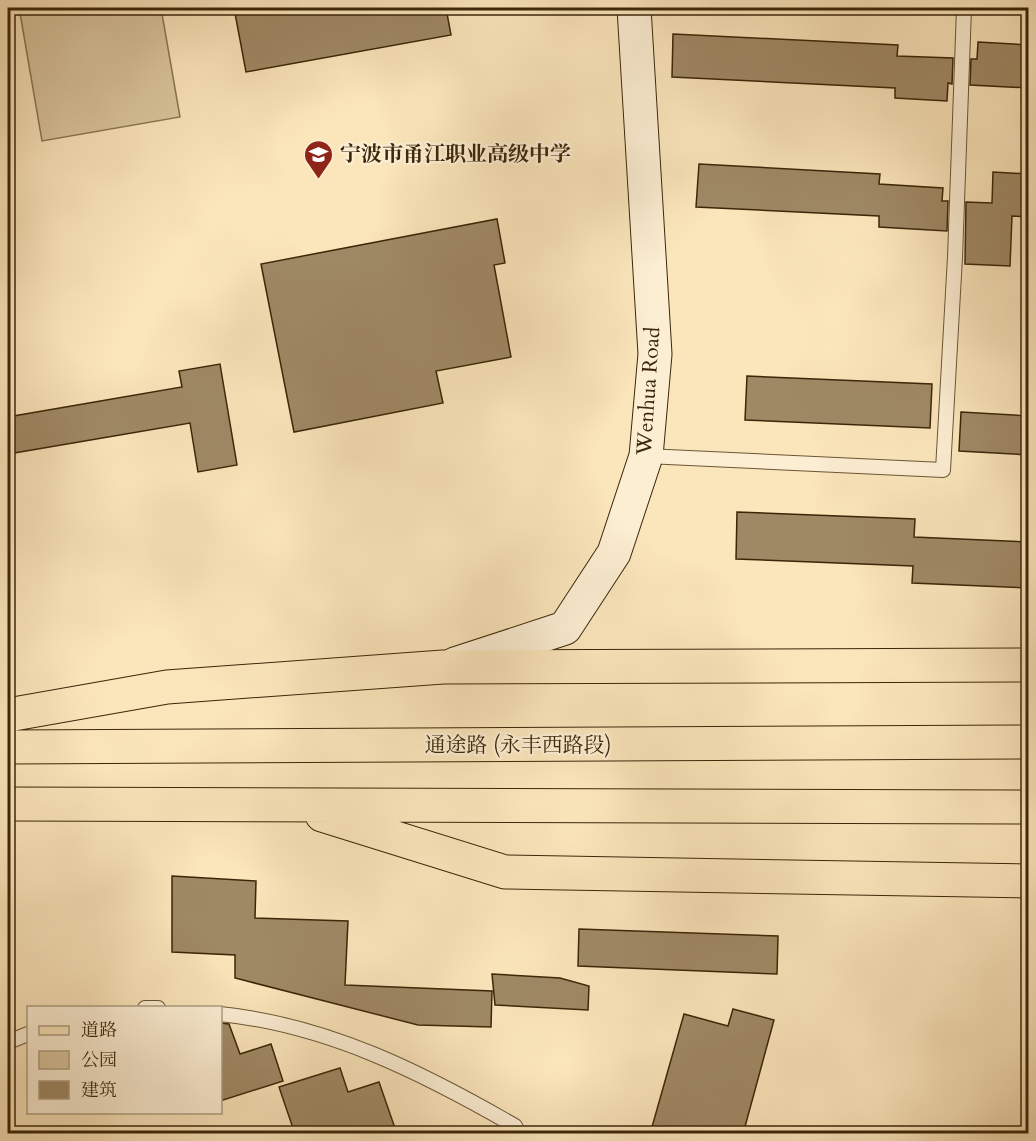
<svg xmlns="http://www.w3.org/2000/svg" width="1036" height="1141" font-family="Cardo,'Noto Serif SC',serif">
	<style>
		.green { fill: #dac59d; stroke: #8a7652; stroke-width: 1.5 }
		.building { fill: #9f8965; stroke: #3b2608; stroke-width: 1.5 }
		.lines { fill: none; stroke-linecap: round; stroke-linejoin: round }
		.lane-casing { stroke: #6b5635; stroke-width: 16 }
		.secondary-casing { stroke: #3b2608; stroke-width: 35 }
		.primary-casing { stroke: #3b2608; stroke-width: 35 }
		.lane { stroke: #fceed3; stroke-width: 14 }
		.secondary { stroke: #fceed3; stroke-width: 33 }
		.primary { stroke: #fbe5bb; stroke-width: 33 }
		.labels { text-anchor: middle; stroke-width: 4.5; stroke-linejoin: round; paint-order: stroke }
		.poi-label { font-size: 21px; font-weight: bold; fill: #3b2608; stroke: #fceed3; text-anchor: start }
		.street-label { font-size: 21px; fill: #3b2608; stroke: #fceed3 }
	</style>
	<rect width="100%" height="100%" fill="#fbe5bb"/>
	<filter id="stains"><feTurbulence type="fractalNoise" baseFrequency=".00333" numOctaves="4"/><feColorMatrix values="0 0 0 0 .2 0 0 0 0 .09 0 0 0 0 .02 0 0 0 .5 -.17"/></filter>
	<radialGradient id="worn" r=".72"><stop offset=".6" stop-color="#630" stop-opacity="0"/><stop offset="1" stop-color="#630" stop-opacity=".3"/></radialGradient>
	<!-- green -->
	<path class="green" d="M 51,8 L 161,8 L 180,117 L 42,141 L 20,13 Z"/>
	<!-- building -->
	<path class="building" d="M 234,8 L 446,8 L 451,35 L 246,72 Z
		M 673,34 L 898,45 L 897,56 L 953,58 L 952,84 L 948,83 L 947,101 L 895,98 L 895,88 L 672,77 Z
		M 978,42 L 1029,45 L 1029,88 L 970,85 L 971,59 L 977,59 Z
		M 699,164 L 880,174 L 879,184 L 943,188 L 942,201 L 948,201 L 947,231 L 879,227 L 879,216 L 696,207 Z
		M 993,172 L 1029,174 L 1029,217 L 1012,216 L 1010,266 L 965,264 L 966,202 L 992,203 Z
		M 497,219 L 505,263 L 494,265 L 511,357 L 436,371 L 443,403 L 294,432 L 261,264 Z
		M 220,364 L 237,465 L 198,472 L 190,423 L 8,454 L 8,417 L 182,387 L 179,371 Z
		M 747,376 L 932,384 L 930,428 L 745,420 Z
		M 961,412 L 1029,416 L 1029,455 L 959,451 Z
		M 737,512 L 915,519 L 914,537 L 1029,542 L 1029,588 L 912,583 L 913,566 L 736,559 Z
		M 172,876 L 256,881 L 255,918 L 348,921 L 345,985 L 492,991 L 491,1027 L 418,1025 L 235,978 L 235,955 L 172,952 Z
		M 579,929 L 778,936 L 777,974 L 578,966 Z
		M 492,974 L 560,978 L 589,986 L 588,1010 L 495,1005 Z
		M 733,1009 L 774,1020 L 743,1134 L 650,1134 L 684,1014 L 728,1026 Z
		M 220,1023 L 229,1024 L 240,1054 L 271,1044 L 283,1081 L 220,1101 Z
		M 340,1068 L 348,1092 L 379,1082 L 397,1134 L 295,1134 L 279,1087 Z"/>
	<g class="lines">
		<defs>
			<path id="lane" d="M 646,456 L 943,470 L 955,257 L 964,8
				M 145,1008 L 158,1008
				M 220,1014 C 328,1025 423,1073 515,1126 L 519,1134
				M 8,1042 L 28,1034"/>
			<path id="secondary" d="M 455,664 L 565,628 L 614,553 L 646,456 L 655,354 L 634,8"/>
			<path id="primary" d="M 8,715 L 167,687 L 443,667 L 1028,665
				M 8,747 L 1028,742
				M 8,804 L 1028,807
				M 322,815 L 505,872 L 1028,881"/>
		</defs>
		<!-- lane casing -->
		<use href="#lane" class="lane-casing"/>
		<!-- secondary casing -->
		<use href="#secondary" class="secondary-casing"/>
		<!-- primary casing -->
		<use href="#primary" class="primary-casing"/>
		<!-- lane -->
		<use href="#lane" class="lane"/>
		<!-- secondary -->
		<use href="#secondary" class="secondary"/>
		<!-- primary -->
		<use href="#primary" class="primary"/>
	</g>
	<!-- icons -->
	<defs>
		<symbol id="school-pin" viewBox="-11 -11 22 30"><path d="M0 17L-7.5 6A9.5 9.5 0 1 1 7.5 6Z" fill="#8f2418" stroke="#fceed3"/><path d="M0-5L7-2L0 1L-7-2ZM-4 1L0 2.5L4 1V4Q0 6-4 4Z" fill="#fff"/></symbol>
	</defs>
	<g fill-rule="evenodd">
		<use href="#school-pin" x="302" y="138" width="33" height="45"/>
	</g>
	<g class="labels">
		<!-- poi labels -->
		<g class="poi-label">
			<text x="340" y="161">宁波市甬江职业高级中学</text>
		</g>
		<!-- street labels -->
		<g class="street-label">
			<text transform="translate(648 391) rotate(-86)" y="7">Wenhua Road</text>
			<text x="518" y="752">通途路 (永丰西路段)</text>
		</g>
	</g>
	<!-- margin -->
	<rect width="1036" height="1141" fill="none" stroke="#fbe5bb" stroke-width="30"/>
	<rect x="9" y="9" width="1018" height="1123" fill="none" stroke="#3b2608" stroke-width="3"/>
	<rect x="15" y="15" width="1006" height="1111" fill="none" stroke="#3b2608" stroke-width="1.5"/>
	<!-- legend -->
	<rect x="27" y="1006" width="195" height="108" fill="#fceed3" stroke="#af9e82" stroke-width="1.5"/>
	<rect x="39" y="1026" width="30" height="9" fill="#fbe5bb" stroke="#af9e82" stroke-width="1.5"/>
	<text x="81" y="1036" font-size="18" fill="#3b2608">道路</text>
	<rect x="39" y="1051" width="30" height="18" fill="#dac59d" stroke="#af9e82" stroke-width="1.5"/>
	<text x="81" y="1066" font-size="18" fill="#3b2608">公园</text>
	<rect x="39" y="1081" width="30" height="18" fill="#9f8965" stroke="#af9e82" stroke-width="1.5"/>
	<text x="81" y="1096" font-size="18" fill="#3b2608">建筑</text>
	<rect width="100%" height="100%" filter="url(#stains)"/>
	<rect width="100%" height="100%" fill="url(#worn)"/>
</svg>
